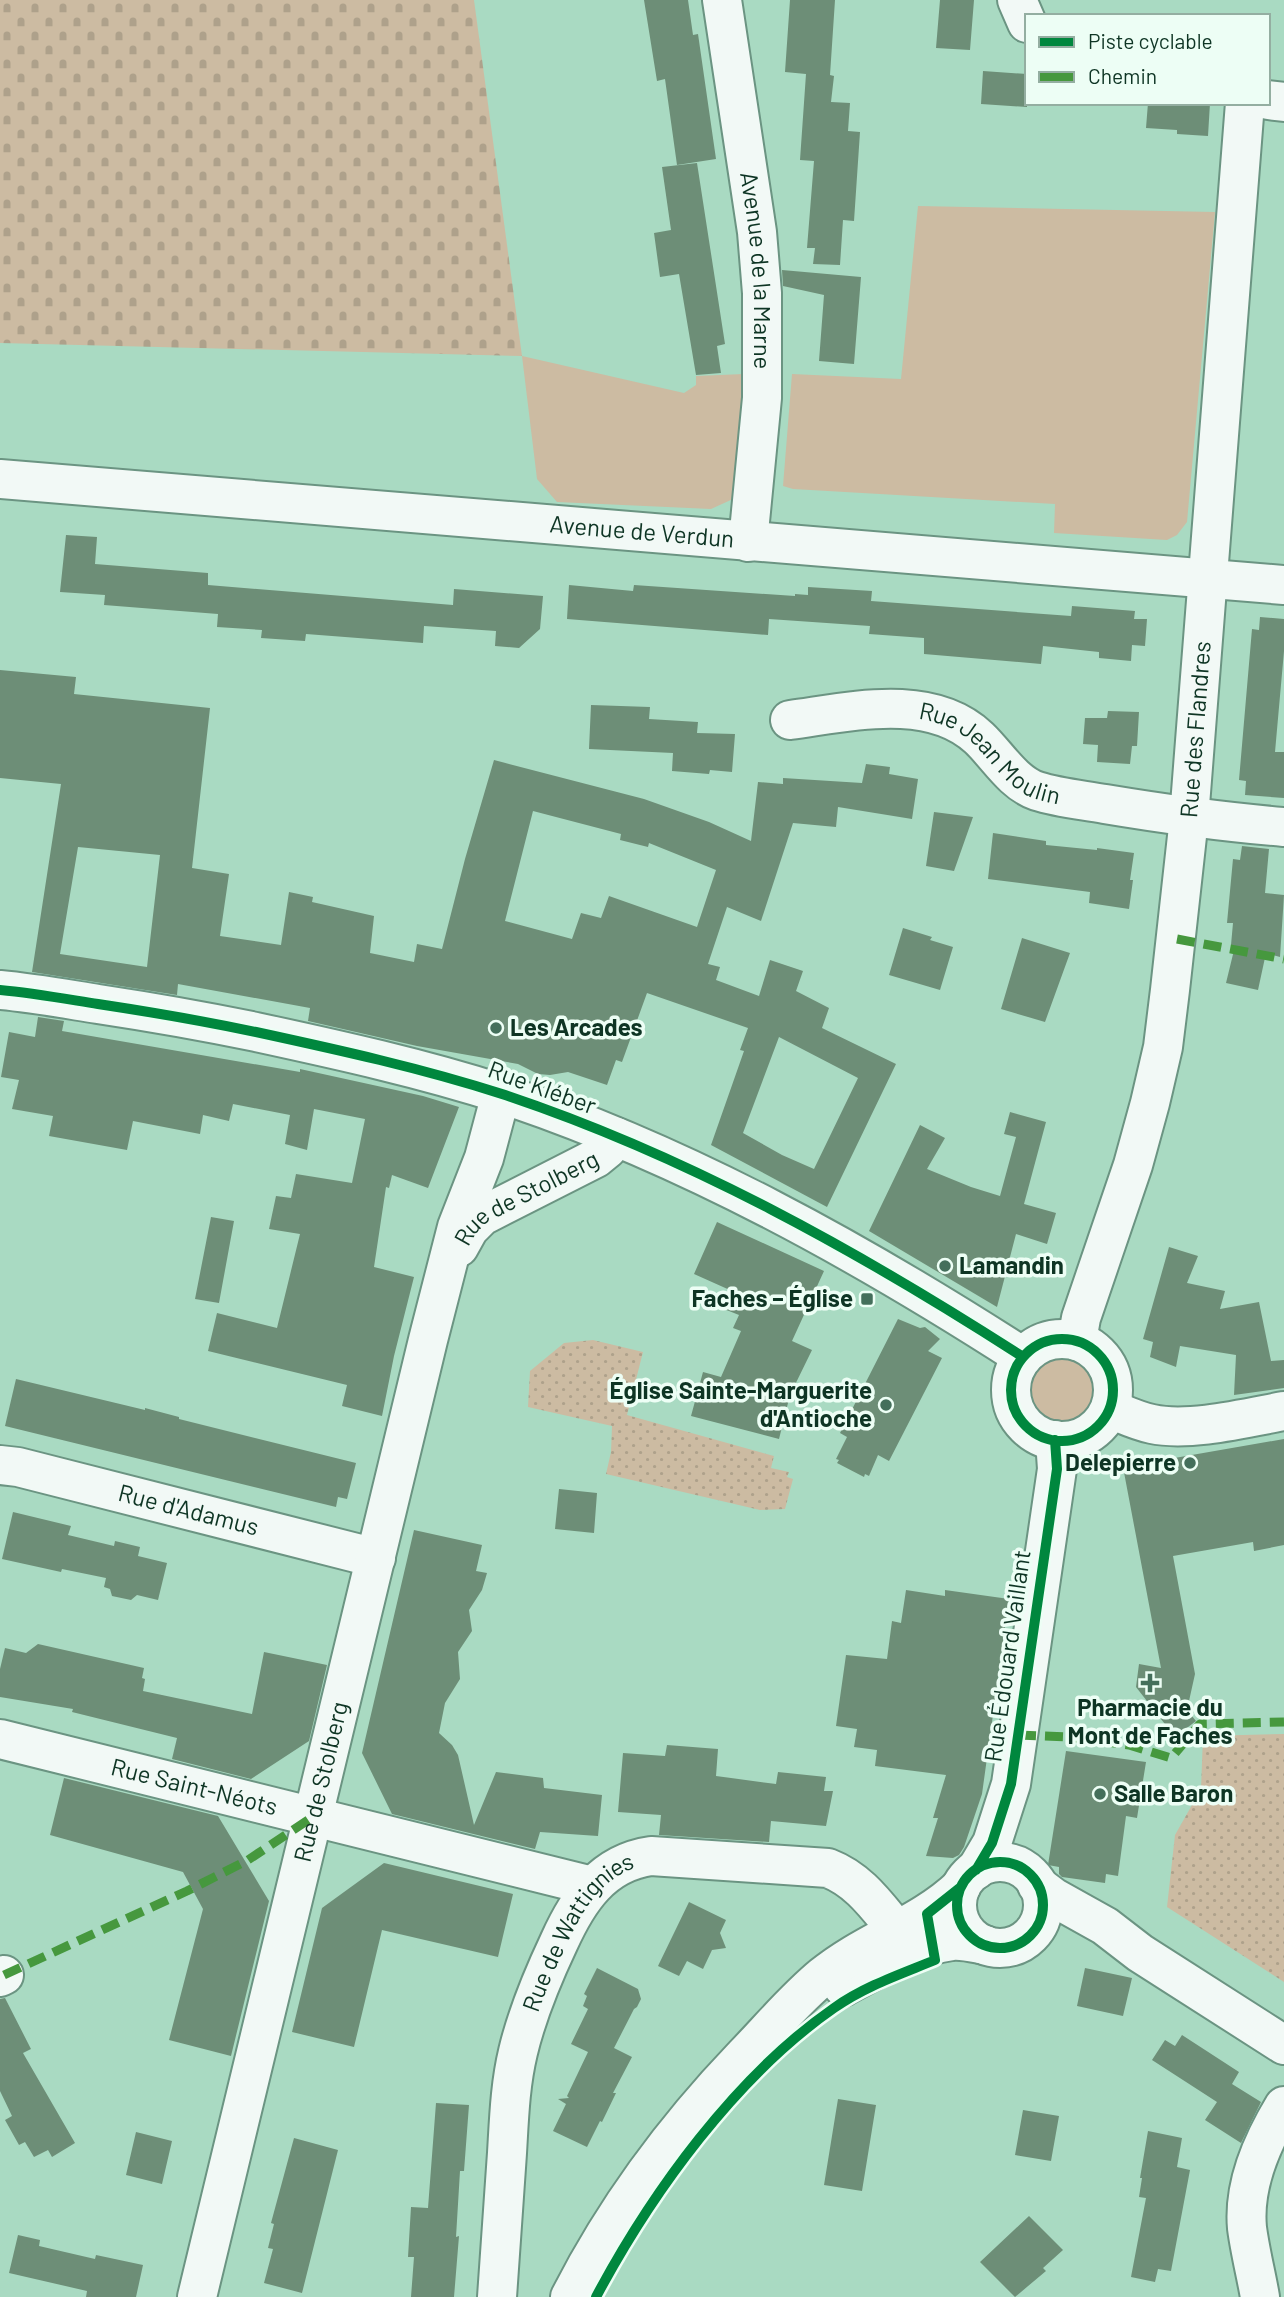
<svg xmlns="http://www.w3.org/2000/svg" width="1284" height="2297" font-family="Barlow,sans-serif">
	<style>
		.green { fill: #ccbba2 }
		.cemetery { fill: url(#cemetery-stones) }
		.park { fill: url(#park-dots) }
		.building { fill: #6d8e77; fill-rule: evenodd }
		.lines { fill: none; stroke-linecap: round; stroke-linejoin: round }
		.minor-casing { stroke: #6b9482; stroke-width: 42 }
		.minor { stroke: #f2f9f6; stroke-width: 38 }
		.quiet { stroke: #46983e; stroke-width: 9; stroke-dasharray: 18 9; stroke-linecap: butt }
		.cycleway-casing { stroke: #edfef5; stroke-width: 15 }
		.cycleway { stroke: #00873e; stroke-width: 10 }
		.poi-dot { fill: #446f5b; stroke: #edfef5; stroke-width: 2.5 }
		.labels { text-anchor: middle; stroke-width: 7; stroke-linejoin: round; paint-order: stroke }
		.street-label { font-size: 24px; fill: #0e3524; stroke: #edfef5 }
		.poi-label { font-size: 24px; font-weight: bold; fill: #0e3524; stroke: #edfef5; text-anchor: start }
	</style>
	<defs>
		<pattern id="cemetery-stones" width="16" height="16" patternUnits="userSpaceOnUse" patternTransform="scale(1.75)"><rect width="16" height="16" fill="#ccbba2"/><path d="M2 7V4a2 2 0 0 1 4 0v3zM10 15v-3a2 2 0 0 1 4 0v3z" fill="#aea18b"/></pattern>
		<pattern id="park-dots" width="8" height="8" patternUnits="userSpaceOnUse" patternTransform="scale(1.75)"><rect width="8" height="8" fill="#ccbba2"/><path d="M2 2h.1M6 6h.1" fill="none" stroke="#aea18b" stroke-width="1.8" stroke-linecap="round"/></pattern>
	</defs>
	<rect width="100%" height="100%" fill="#a9dac2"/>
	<!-- green -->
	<path class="green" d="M 918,206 L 1215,212 L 1187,522 L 1177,535 L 1167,540 L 1054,533 L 1055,504 L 793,489 L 783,486 L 792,374 L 901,379 Z
		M 522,356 L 684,393 L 696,385 L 696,376 L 744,374 L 733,499 L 711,509 L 557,502 L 537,479 Z
		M1029 1391a34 34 0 1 1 68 0a34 34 0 1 1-68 0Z"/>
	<!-- cemetery -->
	<path class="cemetery" d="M 0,0 L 474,0 L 522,356 L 0,343 Z"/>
	<!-- park -->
	<path class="park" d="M 593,1340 L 643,1352 L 627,1415 L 774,1456 L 771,1468 L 789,1472 L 787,1477 L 793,1479 L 785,1509 L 760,1510 L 606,1474 L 611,1452 L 612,1426 L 528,1407 L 530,1371 L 564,1343 Z
		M 1284,1734 L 1284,1982 L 1167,1907 L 1175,1835 L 1201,1789 L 1203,1736 Z"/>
	<!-- building -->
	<path class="building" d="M 644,0 L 688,0 L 693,35 L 698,34 L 716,159 L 677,165 L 665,79 L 657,81 Z
		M 790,0 L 835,0 L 830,75 L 834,76 L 831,102 L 850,103 L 848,131 L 860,132 L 854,221 L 843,220 L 840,265 L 813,264 L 815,248 L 807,248 L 814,161 L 800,160 L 806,74 L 785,72 Z
		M 940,0 L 974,0 L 970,50 L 936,48 Z
		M 983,71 L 1027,74 L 1027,107 L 981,104 Z
		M 1148,103 L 1210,103 L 1208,136 L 1177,134 L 1177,130 L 1146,128 Z
		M 697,163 L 725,344 L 717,346 L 721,373 L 696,375 L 679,274 L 660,277 L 654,233 L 671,230 L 662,167 Z
		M 782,270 L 861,277 L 854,364 L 819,361 L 824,295 L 783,286 Z
		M 66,535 L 97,537 L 95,564 L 208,573 L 208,585 L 453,605 L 454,589 L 543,596 L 540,629 L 519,648 L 495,646 L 496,631 L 424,626 L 423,643 L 306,634 L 305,641 L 261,638 L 262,630 L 217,627 L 218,614 L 104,605 L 105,595 L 60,592 Z
		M 569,585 L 633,591 L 634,585 L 795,596 L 795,594 L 808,595 L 808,587 L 872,591 L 871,601 L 1071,616 L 1072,606 L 1135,611 L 1134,619 L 1147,619 L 1145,646 L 1132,645 L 1131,661 L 1099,658 L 1099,652 L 1043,646 L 1041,664 L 924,654 L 924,638 L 869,634 L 870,626 L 769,619 L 768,635 L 567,619 Z
		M 1260,617 L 1284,619 L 1284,651 L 1275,752 L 1284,752 L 1284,798 L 1245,795 L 1246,781 L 1239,780 L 1252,629 L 1259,630 Z
		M 0,670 L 76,677 L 74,694 L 210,708 L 192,868 L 229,874 L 220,936 L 281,945 L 289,892 L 313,897 L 312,902 L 374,916 L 370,953 L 414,962 L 417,944 L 442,949 L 465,859 L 494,760 L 644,799 L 709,822 L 751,841 L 758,782 L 783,784 L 783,778 L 862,783 L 866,764 L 890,767 L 889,774 L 918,779 L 912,819 L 838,807 L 836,827 L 793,823 L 761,921 L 727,907 L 708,964 L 720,967 L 716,980 L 759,996 L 770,960 L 803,971 L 796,991 L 829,1008 L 822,1028 L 896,1064 L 827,1207 L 711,1145 L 744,1051 L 740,1050 L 748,1028 L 647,993 L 622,1062 L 616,1060 L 607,1085 L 568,1072 L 550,1075 L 538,1074 L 518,1064 L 417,1046 L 308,1021 L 310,1008 L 178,984 L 177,995 L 32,972 L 61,784 L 0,778 ZM 533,811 L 621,834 L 620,840 L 648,847 L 649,843 L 716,870 L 697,927 L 609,896 L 601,918 L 581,913 L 572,939 L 505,921 ZM 78,847 L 160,855 L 147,967 L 60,954 ZM 779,1037 L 858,1078 L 814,1169 L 782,1155 L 743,1133 Z
		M 591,705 L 650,707 L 649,719 L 698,722 L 697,733 L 735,734 L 732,772 L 710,770 L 709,774 L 672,771 L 673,753 L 589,749 Z
		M 1108,711 L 1139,712 L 1137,746 L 1132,746 L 1130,764 L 1097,762 L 1098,745 L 1083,744 L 1085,718 L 1107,718 Z
		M 934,812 L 973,817 L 954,871 L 926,866 Z
		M 993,833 L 1046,841 L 1046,845 L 1097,850 L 1097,848 L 1134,853 L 1130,880 L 1133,880 L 1129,909 L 1089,903 L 1090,892 L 988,879 Z
		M 1242,846 L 1269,849 L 1265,893 L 1284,895 L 1280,957 L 1266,953 L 1258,990 L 1226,983 L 1235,946 L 1231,945 L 1233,923 L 1227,923 L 1233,859 L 1240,860 Z
		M 903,928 L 932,937 L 930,940 L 953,947 L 940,990 L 889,975 Z
		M 1022,938 L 1070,953 L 1045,1022 L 1001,1009 Z
		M 38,1017 L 64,1021 L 62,1031 L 300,1072 L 300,1069 L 423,1096 L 459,1107 L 428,1188 L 392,1175 L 389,1188 L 386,1187 L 374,1267 L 414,1277 L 394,1356 L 382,1416 L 342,1406 L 347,1385 L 208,1351 L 217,1313 L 277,1328 L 300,1234 L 269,1229 L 276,1196 L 291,1198 L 296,1174 L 352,1183 L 365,1119 L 314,1109 L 307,1150 L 285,1144 L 290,1115 L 233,1104 L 229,1121 L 203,1115 L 200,1134 L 133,1121 L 127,1150 L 49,1136 L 53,1116 L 12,1109 L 19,1080 L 1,1077 L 9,1032 L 35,1037 Z
		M 1010,1112 L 1046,1122 L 1024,1204 L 1056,1213 L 1047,1244 L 1016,1234 L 997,1307 L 869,1231 L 920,1125 L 945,1138 L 927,1169 L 971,1187 L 1000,1196 L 1016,1137 L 1004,1134 Z
		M 211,1217 L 234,1221 L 219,1303 L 195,1299 Z
		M 717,1222 L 824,1271 L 792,1341 L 812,1350 L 790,1395 L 779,1439 L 691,1416 L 703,1372 L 721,1377 L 741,1331 L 733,1328 L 739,1315 L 724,1309 L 732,1291 L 694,1274 Z
		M 1169,1247 L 1198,1256 L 1187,1283 L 1225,1291 L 1220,1309 L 1259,1302 L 1271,1361 L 1284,1360 L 1284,1388 L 1234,1395 L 1236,1355 L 1180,1346 L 1176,1367 L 1150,1357 L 1153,1342 L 1143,1339 Z
		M 898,1319 L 920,1328 L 925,1327 L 940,1339 L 928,1351 L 942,1358 L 889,1461 L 878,1455 L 869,1476 L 865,1474 L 864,1477 L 837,1463 L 839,1460 L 836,1459 L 847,1437 L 840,1433 Z
		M 16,1379 L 145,1410 L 145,1408 L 179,1417 L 179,1419 L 356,1463 L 347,1499 L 338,1497 L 336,1507 L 5,1426 Z
		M 1284,1439 L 1284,1545 L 1254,1551 L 1253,1542 L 1173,1556 L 1195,1674 L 1187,1710 L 1196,1721 L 1175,1737 L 1136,1687 L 1139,1664 L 1161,1668 L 1123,1467 Z
		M 559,1489 L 597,1493 L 594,1533 L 555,1529 Z
		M 13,1512 L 71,1526 L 68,1535 L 114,1546 L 115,1541 L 140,1547 L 138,1556 L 167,1563 L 158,1600 L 137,1595 L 131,1600 L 112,1596 L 110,1589 L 104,1587 L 106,1578 L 62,1569 L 61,1572 L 2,1559 Z
		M 414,1530 L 482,1545 L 476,1571 L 487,1573 L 482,1590 L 469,1610 L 472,1631 L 458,1652 L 460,1679 L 445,1703 L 439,1733 L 452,1745 L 458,1755 L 474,1825 L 496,1772 L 543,1778 L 544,1788 L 602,1795 L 598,1836 L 540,1832 L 535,1849 L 392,1814 L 362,1753 Z
		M 906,1590 L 945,1596 L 945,1590 L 1009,1599 L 982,1794 L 964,1847 L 959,1855 L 953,1858 L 926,1856 L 938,1818 L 933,1818 L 946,1775 L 875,1766 L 877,1750 L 854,1747 L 857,1729 L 836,1726 L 846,1655 L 887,1659 L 892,1621 L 901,1623 Z
		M 38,1644 L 144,1668 L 142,1678 L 145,1679 L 143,1691 L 252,1714 L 264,1652 L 327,1665 L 309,1741 L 251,1779 L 172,1759 L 177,1738 L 72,1712 L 73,1709 L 0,1697 L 0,1669 L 5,1648 L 26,1653 Z
		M 667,1745 L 718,1749 L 716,1776 L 776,1784 L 778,1772 L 826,1777 L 824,1791 L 833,1791 L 826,1826 L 771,1821 L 769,1842 L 659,1835 L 661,1815 L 618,1812 L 623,1753 L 665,1756 Z
		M 1066,1751 L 1146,1762 L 1137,1818 L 1126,1816 L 1118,1876 L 1106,1874 L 1105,1883 L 1062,1877 L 1059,1874 L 1059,1867 L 1048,1865 Z
		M 64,1778 L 218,1816 L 269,1901 L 231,2056 L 169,2040 L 203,1909 L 183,1872 L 50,1835 Z
		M 384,1863 L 513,1894 L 498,1957 L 382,1930 L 354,2047 L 292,2032 L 322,1908 Z
		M 689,1902 L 726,1920 L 720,1933 L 726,1948 L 712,1950 L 703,1969 L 687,1961 L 679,1976 L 658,1966 Z
		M 597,1968 L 638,1989 L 641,1999 L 637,2007 L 634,2009 L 614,2048 L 632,2057 L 613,2093 L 616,2093 L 602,2122 L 600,2121 L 587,2147 L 553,2131 L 566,2104 L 558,2099 L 569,2098 L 567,2096 L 588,2052 L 571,2044 L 588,2009 L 583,2006 L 587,1996 L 584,1994 Z
		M 1085,1968 L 1132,1978 L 1123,2016 L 1077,2006 Z
		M 5,1998 L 31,2049 L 23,2053 L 75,2143 L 52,2157 L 48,2150 L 34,2157 L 25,2142 L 19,2145 L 5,2120 L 12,2116 L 0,2091 L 0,1999 Z
		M 1182,2035 L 1239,2072 L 1232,2084 L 1261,2102 L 1241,2143 L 1205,2120 L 1217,2102 L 1152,2060 L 1165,2040 L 1175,2046 Z
		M 838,2099 L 876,2105 L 862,2191 L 824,2185 Z
		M 436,2103 L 469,2105 L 464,2171 L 460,2171 L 456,2237 L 459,2236 L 454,2297 L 411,2297 L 414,2257 L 408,2257 L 411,2207 L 428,2208 Z
		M 1023,2110 L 1059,2116 L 1051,2161 L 1015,2155 Z
		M 1148,2131 L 1182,2138 L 1177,2167 L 1190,2170 L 1171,2271 L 1158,2269 L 1155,2282 L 1131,2277 L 1146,2198 L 1139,2197 L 1142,2178 L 1140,2178 Z
		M 136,2132 L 172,2141 L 162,2184 L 126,2175 Z
		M 294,2138 L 338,2150 L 302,2293 L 264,2283 L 273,2249 L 268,2248 L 274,2224 L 271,2223 Z
		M 1029,2216 L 1063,2250 L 1043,2268 L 1046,2271 L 1015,2297 L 980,2262 Z
		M 18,2235 L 40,2240 L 39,2246 L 95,2259 L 96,2255 L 143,2265 L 136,2297 L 86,2297 L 87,2291 L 9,2273 Z"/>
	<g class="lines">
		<defs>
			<g id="minor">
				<path id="s1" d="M 722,0 L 757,232 L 762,293 L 762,398 L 748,542"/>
				<path d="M 1017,0 L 1027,23"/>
				<path d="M 1268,100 L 1284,102"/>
				<path id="s2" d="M 0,479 L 1284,585"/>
				<path id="s3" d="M 790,720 C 850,712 930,692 979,738 C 997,755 1013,783 1037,791 C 1059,798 1083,800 1105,804 C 1165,814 1224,822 1284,827"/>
				<path d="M 0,990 C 33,993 66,999 98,1004 C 151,1012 203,1021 256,1032 C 339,1050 421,1068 502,1094 C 686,1155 860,1252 1023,1357"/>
				<path id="s4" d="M 459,1247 L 469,1229 L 482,1216 L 596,1158 L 607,1149 L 616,1137"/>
				<circle cx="1062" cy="1390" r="51"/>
				<path id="s5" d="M 1077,1341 L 1081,1318 L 1133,1165 L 1150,1103 L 1163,1047 L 1170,990 L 1189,818 L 1245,103"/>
				<path d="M 1110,1409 C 1123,1414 1137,1421 1152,1424 C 1189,1432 1246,1418 1284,1411"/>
				<path id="s6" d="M 0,1465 L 18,1467 L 376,1558"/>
				<path id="s7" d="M 0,1739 L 592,1886"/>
				<circle cx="1000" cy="1905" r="43"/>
				<path d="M 976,1870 L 992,1843 L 1011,1784 L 1057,1469 L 1055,1440"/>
				<path d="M 1037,1885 L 1053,1897 L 1105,1926 L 1140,1953 L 1284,2045"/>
				<path d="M 0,1977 L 4,1975"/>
				<path d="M 843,1987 C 874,1970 917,1945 952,1941 C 963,1940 974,1943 985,1945"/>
				<path id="s8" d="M 197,2297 L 428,1340 L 457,1227 L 484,1158 L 501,1094"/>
				<path id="s9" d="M 497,2297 C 500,2249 504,2201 507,2153 C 509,2119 510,2085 518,2052 C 527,2014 542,1978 559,1942 C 578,1900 602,1863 651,1856 L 828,1868 C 859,1880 876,1905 896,1929"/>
				<path d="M 570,2297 C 616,2207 674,2129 744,2056 C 770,2029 794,2000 823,1976 C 866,1941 921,1925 961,1887"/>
				<path d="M 1260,2297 C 1256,2274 1250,2251 1247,2228 C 1243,2185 1262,2142 1284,2106"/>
			</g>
		</defs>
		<!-- minor casing -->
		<use href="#minor" class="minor-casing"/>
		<!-- minor -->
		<use href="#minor" class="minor"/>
		<!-- quiet -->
		<path class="quiet" d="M 1177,939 L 1284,959
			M 1018,1735 L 1067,1737 L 1129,1745 L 1171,1758 L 1200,1724 L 1284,1722
			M 4,1975 L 187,1891 L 248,1860 L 314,1816"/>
		<defs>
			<path id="cycleway" d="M 0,990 C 33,993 66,999 98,1004 C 151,1012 203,1021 256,1032 C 339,1050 421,1068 502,1094 C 686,1155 860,1252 1023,1357
				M1011 1390a51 51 0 1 1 102 0a51 51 0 1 1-102 0Z
				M957 1905a43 43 0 1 1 86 0a43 43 0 1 1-86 0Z
				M 976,1870 L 992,1843 L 1011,1784 L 1057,1469 L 1055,1440
				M 596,2297 C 652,2192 736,2076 834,2008 C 865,1986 901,1974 935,1960 L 927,1914 L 961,1887"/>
		</defs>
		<!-- cycleway casing -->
		<use href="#cycleway" class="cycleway-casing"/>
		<!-- cycleway -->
		<use href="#cycleway" class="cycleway"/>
	</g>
	<!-- markers -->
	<g class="poi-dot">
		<circle cx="496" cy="1028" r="7"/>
		<circle cx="945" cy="1266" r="7"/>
		<rect x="860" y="1292" width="14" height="14" rx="3.5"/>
		<circle cx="886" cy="1405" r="7"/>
		<circle cx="1190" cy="1463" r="7"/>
		<path d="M1146.5 1672.5h7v7h7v7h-7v7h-7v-7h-7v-7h7z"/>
		<circle cx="1100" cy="1794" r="7"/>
	</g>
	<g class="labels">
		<!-- street labels -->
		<g class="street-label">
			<text dy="8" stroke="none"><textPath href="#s1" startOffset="273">Avenue de la Marne</textPath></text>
			<text dy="8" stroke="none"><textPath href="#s2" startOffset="644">Avenue de Verdun</textPath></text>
			<text dy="8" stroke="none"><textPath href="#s5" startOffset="626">Rue des Flandres</textPath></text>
			<text dy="8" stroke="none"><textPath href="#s3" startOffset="215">Rue Jean Moulin</textPath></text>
			<text transform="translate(542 1088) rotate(20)" y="8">Rue Kléber</text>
			<text dy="8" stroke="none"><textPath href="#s4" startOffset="86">Rue de Stolberg</textPath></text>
			<text dy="8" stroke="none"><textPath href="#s6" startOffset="194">Rue d'Adamus</textPath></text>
			<text transform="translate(1008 1656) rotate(-82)" y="8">Rue Édouard Vaillant</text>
			<text dy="8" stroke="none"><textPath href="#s8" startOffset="530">Rue de Stolberg</textPath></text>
			<text dy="8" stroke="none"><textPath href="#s7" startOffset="200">Rue Saint-Néots</textPath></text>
			<text dy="8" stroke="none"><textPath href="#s9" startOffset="383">Rue de Wattignies</textPath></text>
		</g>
		<!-- poi labels -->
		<g class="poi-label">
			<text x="510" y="1036">Les Arcades</text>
			<text x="959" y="1274">Lamandin</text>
			<text x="853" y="1307" text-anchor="end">Faches – Église</text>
			<text x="872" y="1399" text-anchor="end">Église Sainte-Marguerite<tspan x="872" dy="28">d'Antioche</tspan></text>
			<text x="1176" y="1471" text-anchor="end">Delepierre</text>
			<text x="1150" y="1716" text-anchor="middle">Pharmacie du<tspan x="1150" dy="28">Mont de Faches</tspan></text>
			<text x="1114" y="1802">Salle Baron</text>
		</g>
	</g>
	<!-- legend -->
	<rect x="1025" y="14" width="245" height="91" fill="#edfef5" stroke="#94aea1" stroke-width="2"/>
	<rect x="1039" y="37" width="35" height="10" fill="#00873e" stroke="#94aea1" stroke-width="2"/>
	<text x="1088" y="49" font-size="21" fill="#0e3524">Piste cyclable</text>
	<rect x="1039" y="72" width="35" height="10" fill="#46983e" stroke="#94aea1" stroke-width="2"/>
	<text x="1088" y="84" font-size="21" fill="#0e3524">Chemin</text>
</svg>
